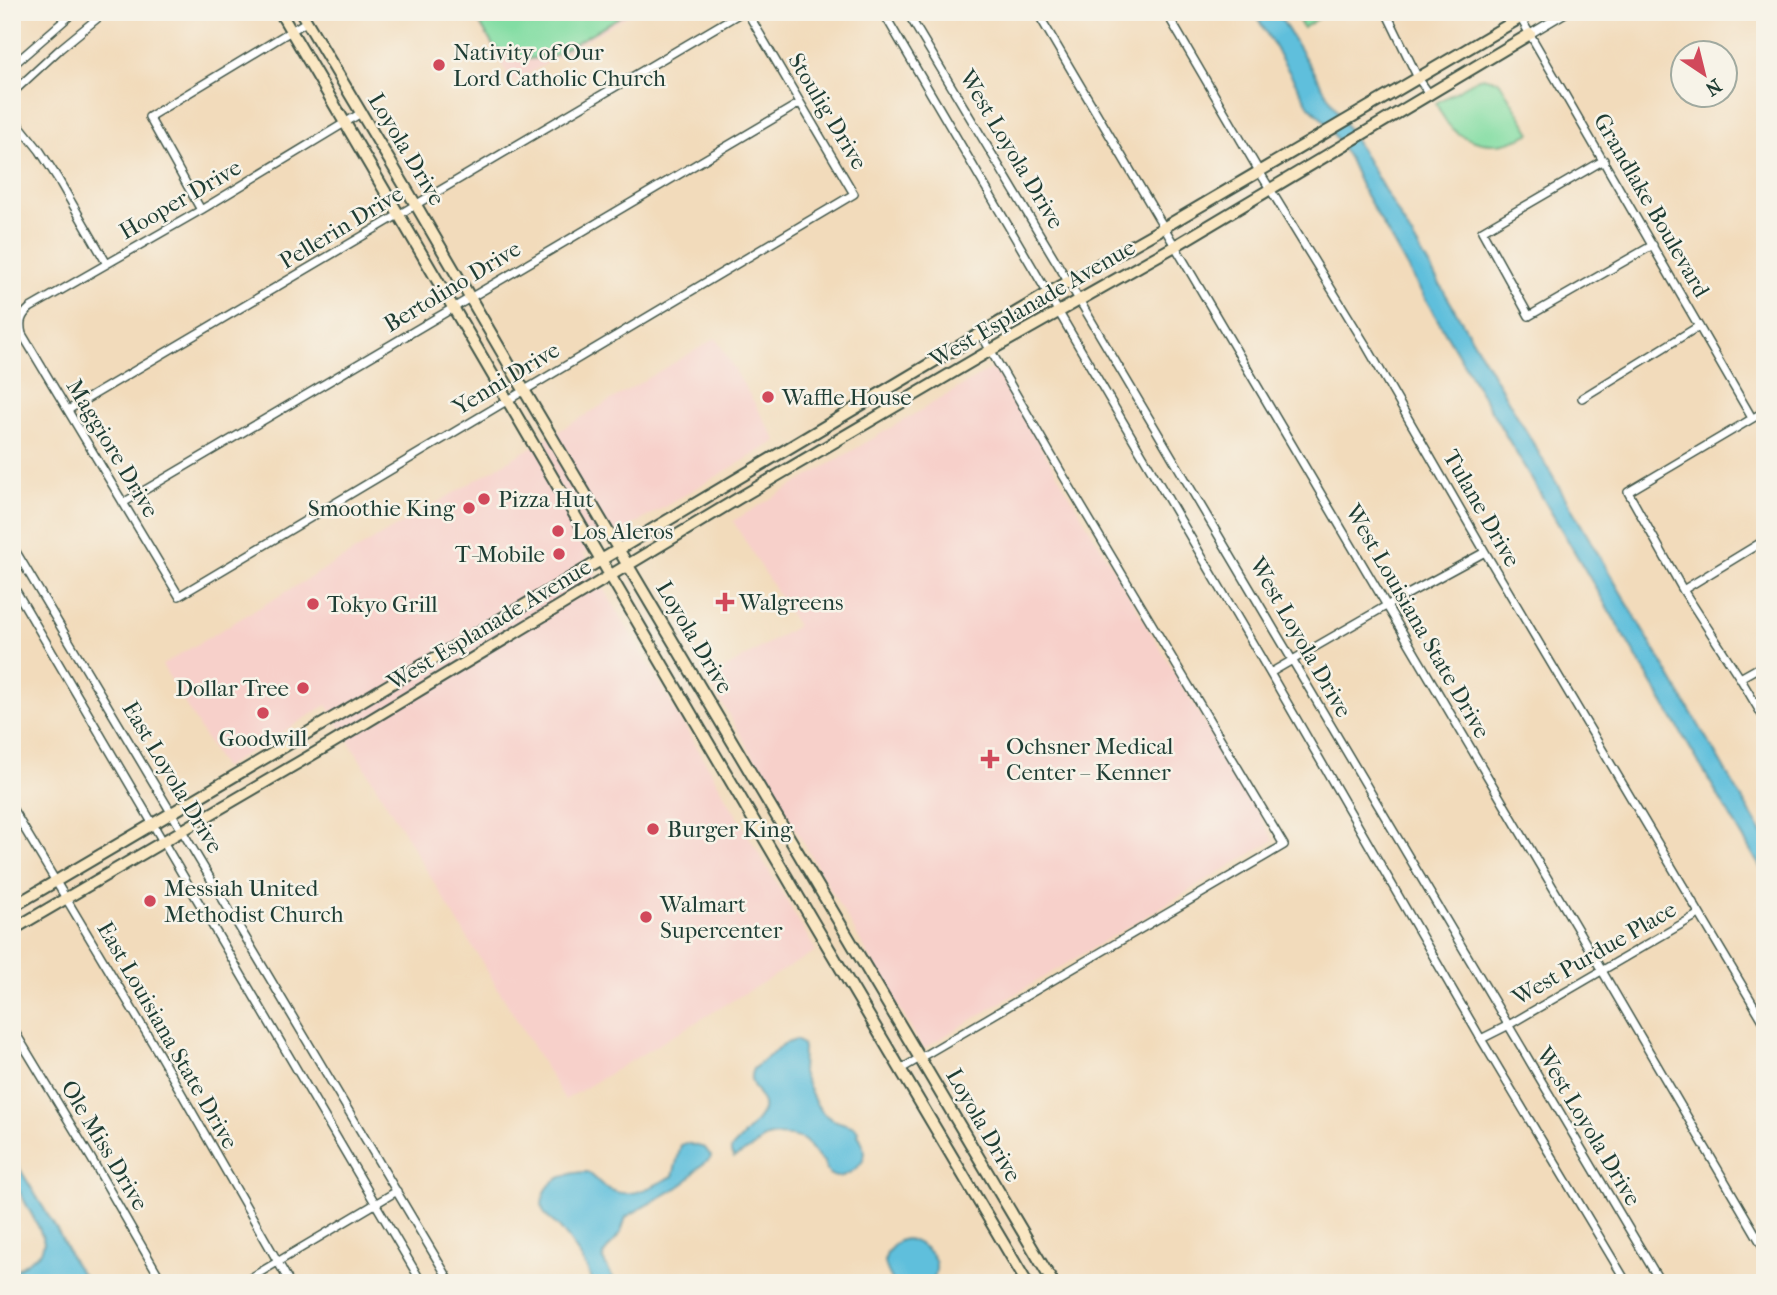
<svg xmlns="http://www.w3.org/2000/svg" width="1777" height="1295" font-family="'IM FELL French Canon',serif">
	<style>
		.built { fill: #f7d0ca }
		.green { fill: #82dda3; stroke: #508d6c; stroke-width: 2 }
		.water { fill: #5ebfdc; stroke: #3e7e88; stroke-width: 2 }
		.lines { fill: none; stroke-linecap: round; stroke-linejoin: round }
		.street-casing { stroke: #3f5548; stroke-width: 10 }
		.secondary-casing { stroke: #3f5548; stroke-width: 14 }
		.street { stroke: #fff; stroke-width: 7 }
		.secondary { stroke: #fae7c3; stroke-width: 10 }
		.poi-dot { fill: #d1495b; stroke: #f7f3e8; stroke-width: 2.5 }
		.labels { text-anchor: middle; stroke-width: 5; stroke-linejoin: round; paint-order: stroke }
		.poi-label { font-size: 23px; fill: #1f3d34; stroke: #f7f3e8; text-anchor: start }
		.street-label { font-size: 23px; fill: #1f3d34; stroke: #f7f3e8 }
	</style>
	<rect width="100%" height="100%" fill="#f7f3e8"/>
	<filter id="ink" filterUnits="userSpaceOnUse"><feTurbulence type="fractalNoise" baseFrequency=".0143" numOctaves="2"/><feDisplacementMap in="SourceGraphic" scale="14" xChannelSelector="R" yChannelSelector="G"/><feConvolveMatrix kernelMatrix="1 2 1 2 8 2 1 2 1" color-interpolation-filters="sRGB"/></filter>
	<filter id="wash" filterUnits="userSpaceOnUse"><feTurbulence type="fractalNoise" baseFrequency=".00686" numOctaves="4" result="noise"/><feDisplacementMap in="SourceGraphic" scale="28" xChannelSelector="R" yChannelSelector="G"/><feGaussianBlur stdDeviation="1.57" result="paint"/><feColorMatrix in="noise" values="0 0 0 0 0 0 0 0 0 0 0 0 0 0 0 0 0 1.4 0 .05"/><feComposite in="paint" operator="in"/></filter>
	<g filter="url(#wash)">
		<rect width="100%" height="100%" fill="#f2dbbb"/>
		<!-- built -->
		<path class="built" d="M 471,12 L 634,12 L 513,83 Z
			M 716,338 L 777,441 L 584,554 L 816,951 L 565,1100 L 327,705 L 223,768 L 162,665 Z
			M 994,367 L 1274,840 L 923,1049 L 708,679 L 797,626 L 733,521 Z"/>
		<!-- green -->
		<path class="green" d="M 473,12 L 628,12 L 551,57 L 526,59 L 512,56 L 494,47 Z
			M 1294,12 L 1329,12 L 1303,28 Z
			M 1482,77 L 1499,81 L 1531,133 C 1522,137 1514,141 1504,143 C 1485,147 1459,139 1447,123 C 1443,117 1439,110 1436,103 Z"/>
		<!-- water -->
		<path class="water" d="M 1254,12 L 1277,12 L 1361,150 L 1765,838 L 1765,875 L 1416,283 L 1362,188 L 1349,159 L 1327,124 L 1309,106 Z
			M 796,1040 L 802,1044 L 803,1048 L 802,1073 L 815,1102 L 824,1114 L 833,1120 L 855,1127 L 858,1131 L 858,1135 C 863,1141 866,1155 862,1162 C 858,1169 840,1180 833,1176 C 827,1174 826,1167 824,1162 C 815,1157 813,1148 805,1141 C 797,1135 776,1134 767,1137 C 762,1138 761,1140 758,1144 L 734,1158 L 731,1153 L 731,1149 C 739,1140 760,1121 763,1110 C 766,1093 744,1086 753,1069 L 784,1044 Z
			M 686,1143 L 705,1148 L 711,1156 L 710,1159 L 699,1167 L 685,1183 L 626,1217 L 621,1232 L 604,1254 L 603,1260 L 616,1283 L 593,1283 C 587,1265 571,1241 559,1227 C 554,1222 546,1218 544,1212 C 541,1207 542,1201 544,1196 C 548,1178 571,1172 588,1172 C 594,1177 599,1183 605,1187 C 629,1202 651,1187 673,1176 L 681,1145 Z
			M 12,1156 L 60,1235 L 73,1262 L 89,1283 L 69,1283 L 57,1273 L 48,1276 L 40,1283 L 12,1283 L 12,1273 L 41,1252 L 44,1242 L 39,1228 L 12,1178 Z
			M 906,1239 C 917,1241 935,1252 936,1265 C 937,1270 934,1278 933,1283 L 894,1283 C 887,1270 879,1259 892,1247 C 896,1242 900,1240 906,1239 Z"/>
	</g>
	<g filter="url(#ink)">
		<g class="lines">
			<defs>
				<path id="street" d="M 883,12 L 1270,673 L 1481,1039 L 1627,1283
					M 907,12 C 1161,434 1408,860 1661,1283
					M 1037,12 C 1279,426 1525,836 1765,1250
					M 1166,12 L 1259,171 L 1367,347 L 1485,552 L 1765,1024
					M 1386,12 L 1418,78 L 1430,95
					M 1517,12 L 1752,418
					M 1520,18 L 1530,12
					M 1530,34 L 1567,12
					M 12,66 L 74,12
					M 12,93 L 60,49 L 105,12
					M 361,113 L 201,210 L 30,308 C 21,316 19,322 22,334 L 179,596 L 854,194 L 747,12
					M 12,116 L 40,151 L 58,179 L 107,264
					M 1604,160 L 1482,231 L 1529,316 L 1653,245
					M 201,210 L 149,117 L 306,22
					M 1582,398 L 1699,326
					M 68,410 L 742,12
					M 1765,411 L 1628,492 L 1683,590 L 1740,678 L 1765,720
					M 123,503 L 800,103
					M 12,545 C 158,791 306,1036 451,1283
					M 12,584 L 422,1283
					M 1683,590 L 1765,540
					M 1270,673 L 1386,606 L 1485,552
					M 1740,678 L 1765,664
					M 12,808 L 159,1054 L 290,1283
					M 12,1027 L 91,1158 L 163,1283
					M 1481,1039 L 1507,1026 L 1699,914
					M 901,1069 L 1284,845 L 1064,477 L 981,334
					M 12,1207 L 14,1209
					M 242,1283 L 397,1191"/>
				<path id="secondary" d="M 280,12 L 815,925 L 1027,1283
					M 301,12 L 416,205 L 524,390 L 1053,1283
					M 12,907 L 601,560 L 1047,294 L 1163,228 L 1520,18
					M 12,930 L 332,743 L 739,498 L 991,350 L 1175,246 L 1530,34"/>
			</defs>
			<!-- street casing -->
			<use href="#street" class="street-casing"/>
			<!-- secondary casing -->
			<use href="#secondary" class="secondary-casing"/>
			<!-- street -->
			<use href="#street" class="street"/>
			<!-- secondary -->
			<use href="#secondary" class="secondary"/>
		</g>
	</g>
	<!-- markers -->
	<g class="poi-dot">
		<circle cx="439" cy="65" r="7"/>
		<circle cx="768" cy="397" r="7"/>
		<circle cx="484" cy="499" r="7"/>
		<circle cx="469" cy="508" r="7"/>
		<circle cx="558" cy="531" r="7"/>
		<circle cx="559" cy="554" r="7"/>
		<path d="M721.5 591.5h7v7h7v7h-7v7h-7v-7h-7v-7h7z"/>
		<circle cx="313" cy="604" r="7"/>
		<circle cx="303" cy="688" r="7"/>
		<circle cx="263" cy="713" r="7"/>
		<path d="M986.5 748.5h7v7h7v7h-7v7h-7v-7h-7v-7h7z"/>
		<circle cx="653" cy="829" r="7"/>
		<circle cx="150" cy="901" r="7"/>
		<circle cx="646" cy="917" r="7"/>
	</g>
	<g class="labels">
		<!-- poi labels -->
		<g class="poi-label">
			<text x="453" y="60">Nativity of Our<tspan x="453" dy="26">Lord Catholic Church</tspan></text>
			<text x="782" y="405">Waffle House</text>
			<text x="498" y="507">Pizza Hut</text>
			<text x="455" y="516" text-anchor="end">Smoothie King</text>
			<text x="572" y="539">Los Aleros</text>
			<text x="545" y="562" text-anchor="end">T-Mobile</text>
			<text x="739" y="610">Walgreens</text>
			<text x="327" y="612">Tokyo Grill</text>
			<text x="289" y="696" text-anchor="end">Dollar Tree</text>
			<text x="263" y="746" text-anchor="middle">Goodwill</text>
			<text x="1006" y="754">Ochsner Medical<tspan x="1006" dy="26">Center – Kenner</tspan></text>
			<text x="667" y="837">Burger King</text>
			<text x="164" y="896">Messiah United<tspan x="164" dy="26">Methodist Church</tspan></text>
			<text x="660" y="912">Walmart<tspan x="660" dy="26">Supercenter</tspan></text>
		</g>
		<!-- street labels -->
		<g class="street-label">
			<text transform="translate(828 111) rotate(59)" y="8">Stoulig Drive</text>
			<text transform="translate(407 149) rotate(59)" y="8">Loyola Drive</text>
			<text transform="translate(1012 149) rotate(59)" y="8">West Loyola Drive</text>
			<text transform="translate(180 199) rotate(-30)" y="8">Hooper Drive</text>
			<text transform="translate(1652 205) rotate(60)" y="8">Grandlake Boulevard</text>
			<text transform="translate(341 227) rotate(-31)" y="8">Pellerin Drive</text>
			<text transform="translate(452 286) rotate(-31)" y="8">Bertolino Drive</text>
			<text transform="translate(1032 303) rotate(-30)" y="8">West Esplanade Avenue</text>
			<text transform="translate(506 378) rotate(-31)" y="8">Yenni Drive</text>
			<text transform="translate(113 448) rotate(59)" y="8">Maggiore Drive</text>
			<text transform="translate(1482 508) rotate(60)" y="8">Tulane Drive</text>
			<text transform="translate(1418 621) rotate(60)" y="8">West Louisiana State Drive</text>
			<text transform="translate(489 624) rotate(-31)" y="8">West Esplanade Avenue</text>
			<text transform="translate(695 637) rotate(59)" y="8">Loyola Drive</text>
			<text transform="translate(1301 637) rotate(60)" y="8">West Loyola Drive</text>
			<text transform="translate(173 777) rotate(59)" y="8">East Loyola Drive</text>
			<text transform="translate(1594 953) rotate(-30)" y="8">West Purdue Place</text>
			<text transform="translate(168 1035) rotate(60)" y="8">East Louisiana State Drive</text>
			<text transform="translate(984 1125) rotate(60)" y="8">Loyola Drive</text>
			<text transform="translate(1589 1126) rotate(59)" y="8">West Loyola Drive</text>
			<text transform="translate(105 1145) rotate(59)" y="8">Ole Miss Drive</text>
		</g>
	</g>
	<!-- margin -->
	<rect width="1777" height="1295" fill="none" stroke="#f7f3e8" stroke-width="42"/>
	<!-- north arrow -->
	<g transform="translate(1704 74) rotate(145)"><circle r="33" fill="#f7f3e8" stroke="#a1aaa0" stroke-width="2"/>
	<path d="M0-5L12 26L0 18L-12 26Z" fill="#d1495b"/>
	<text y="-10" font-size="19" font-weight="bold" text-anchor="middle" fill="#1f3d34">N</text>
	</g>
</svg>
